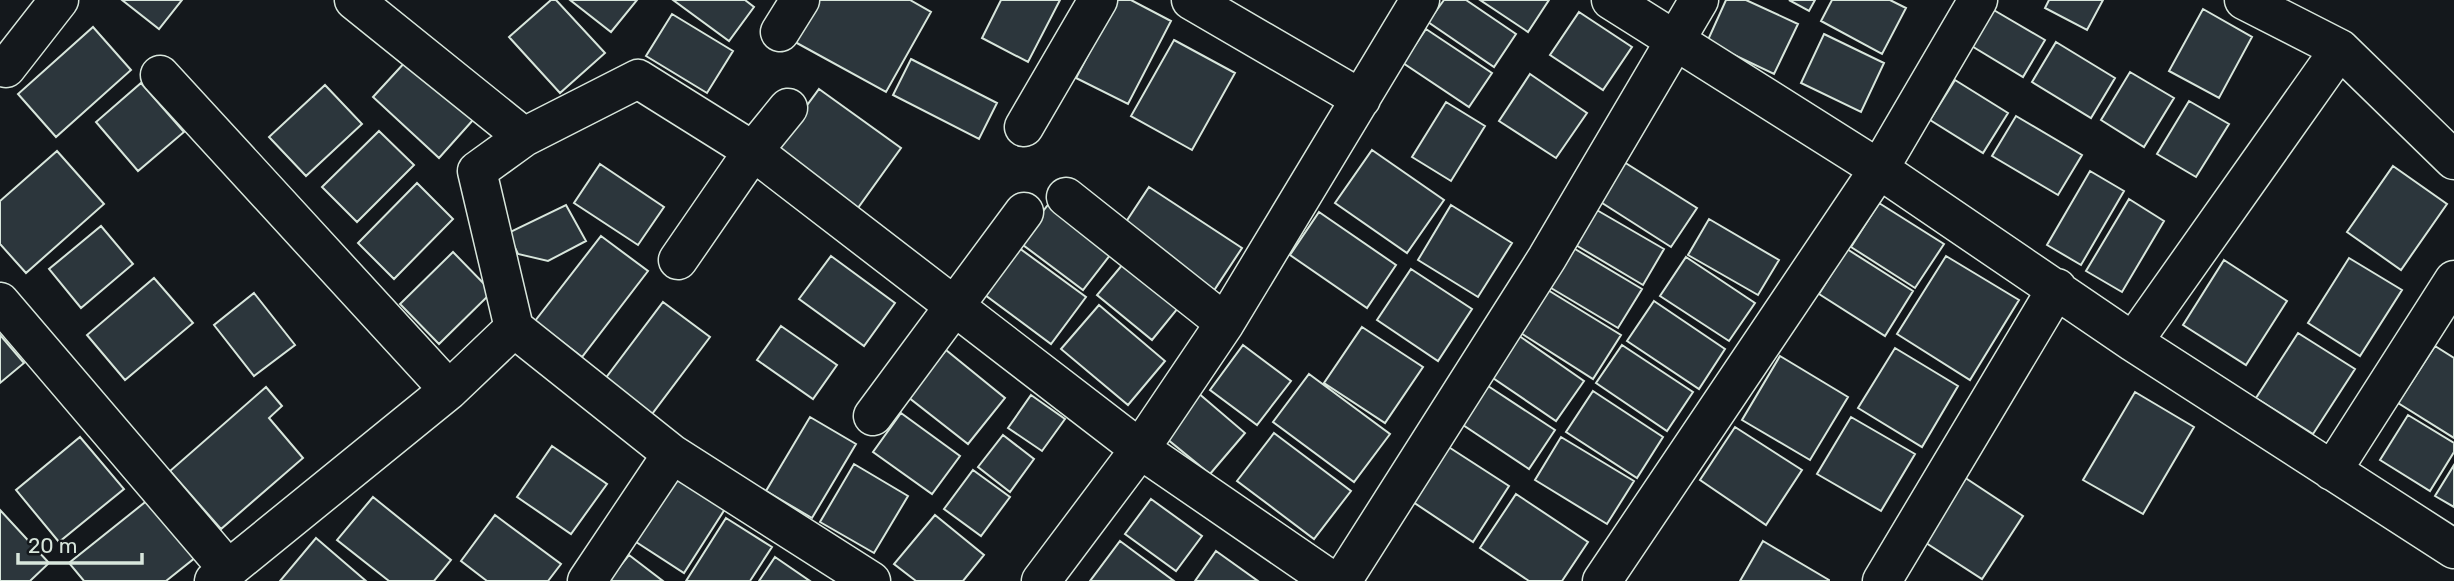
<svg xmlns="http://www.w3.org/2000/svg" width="2454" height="581" font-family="Rubik,sans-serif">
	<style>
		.building { fill: #2c363c; stroke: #d8e6dc; stroke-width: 2 }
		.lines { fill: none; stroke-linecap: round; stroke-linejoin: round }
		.minor-casing { stroke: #d8e6dc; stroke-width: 41 }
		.minor { stroke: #14181c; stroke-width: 38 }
	</style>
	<rect width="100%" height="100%" fill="#14181c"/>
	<!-- building -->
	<path class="building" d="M 122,0 L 182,0 L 159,29 Z
		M 551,0 L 556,0 L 605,53 L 560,93 L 509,37 Z
		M 570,0 L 637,0 L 611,32 Z
		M 673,0 L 745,0 L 754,7 L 729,41 Z
		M 819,0 L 910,0 L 931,12 L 886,92 L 795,42 Z
		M 1001,0 L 1060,0 L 1028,62 L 982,38 Z
		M 1117,0 L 1131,0 L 1171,21 L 1128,104 L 1076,78 Z
		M 1444,0 L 1466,0 L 1516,34 L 1494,67 L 1428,22 Z
		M 1480,0 L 1549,0 L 1528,32 Z
		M 1726,0 L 1746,0 L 1798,24 L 1774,74 L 1707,42 Z
		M 1789,0 L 1815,0 L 1809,11 Z
		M 1832,0 L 1890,0 L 1906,8 L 1882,54 L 1821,21 Z
		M 2049,0 L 2103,0 L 2087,30 L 2045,8 Z
		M 1992,9 L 2045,40 L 2023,77 L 1970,45 Z
		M 2203,9 L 2252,37 L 2219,98 L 2169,71 Z
		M 1579,12 L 1632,47 L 1603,90 L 1550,55 Z
		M 672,14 L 733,51 L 707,93 L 646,56 Z
		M 93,27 L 131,70 L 56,137 L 18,94 Z
		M 1426,29 L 1492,73 L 1469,107 L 1403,63 Z
		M 1824,34 L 1884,63 L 1861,112 L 1801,83 Z
		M 1174,40 L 1235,73 L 1192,150 L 1131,116 Z
		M 2056,42 L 2115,78 L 2091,118 L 2032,82 Z
		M 911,59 L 997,103 L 979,139 L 893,95 Z
		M 407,60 L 473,120 L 439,158 L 373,97 Z
		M 2130,72 L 2174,98 L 2144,147 L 2101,120 Z
		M 1530,74 L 1587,113 L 1556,158 L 1499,121 Z
		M 1955,80 L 2008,113 L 1983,153 L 1930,120 Z
		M 141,83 L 184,132 L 138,171 L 96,122 Z
		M 325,85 L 362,124 L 306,176 L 269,137 Z
		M 819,89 L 901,148 L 855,212 L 772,153 Z
		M 2189,101 L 2229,124 L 2196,177 L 2157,154 Z
		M 1446,102 L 1485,126 L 1451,181 L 1412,157 Z
		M 2016,116 L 2082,155 L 2058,195 L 1992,156 Z
		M 379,131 L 414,165 L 357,222 L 322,187 Z
		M 1372,150 L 1444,200 L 1407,253 L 1335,203 Z
		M 57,151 L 104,204 L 26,273 L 0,244 L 0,201 Z
		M 1624,162 L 1697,208 L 1671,247 L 1599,201 Z
		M 600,164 L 664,207 L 638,245 L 574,203 Z
		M 2393,166 L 2447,204 L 2401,270 L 2347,232 Z
		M 2090,171 L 2124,191 L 2081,265 L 2047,245 Z
		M 417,183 L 453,219 L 394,279 L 358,243 Z
		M 1149,187 L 1242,248 L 1211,295 L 1118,234 Z
		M 2129,199 L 2164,221 L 2122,292 L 2086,271 Z
		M 1051,201 L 1114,250 L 1083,290 L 1019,242 Z
		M 1879,203 L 1944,244 L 1915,288 L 1851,247 Z
		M 566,205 L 586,241 L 548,261 L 518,254 L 508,233 Z
		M 1451,205 L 1512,243 L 1478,297 L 1418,260 Z
		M 1595,209 L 1664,249 L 1643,285 L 1574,244 Z
		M 1319,212 L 1396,265 L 1367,308 L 1290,255 Z
		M 1709,219 L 1779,260 L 1758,295 L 1688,255 Z
		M 101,226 L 133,264 L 81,308 L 49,269 Z
		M 601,236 L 648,271 L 582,357 L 535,321 Z
		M 1015,245 L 1086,297 L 1051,344 L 981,292 Z
		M 1570,246 L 1642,289 L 1618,328 L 1546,285 Z
		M 1847,249 L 1913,291 L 1885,336 L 1819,294 Z
		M 453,252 L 492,292 L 439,344 L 400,304 Z
		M 831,256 L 895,303 L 864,346 L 799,299 Z
		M 1946,256 L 2019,300 L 1970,380 L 1897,334 Z
		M 1686,257 L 1755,303 L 1729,341 L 1660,296 Z
		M 1128,258 L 1183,302 L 1152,340 L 1097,295 Z
		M 2349,258 L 2402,290 L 2360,356 L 2308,323 Z
		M 2224,260 L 2287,301 L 2246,365 L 2183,325 Z
		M 1411,269 L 1472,309 L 1438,361 L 1377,320 Z
		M 154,278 L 193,323 L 125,380 L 87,335 Z
		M 1543,287 L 1621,335 L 1593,379 L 1516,330 Z
		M 254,293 L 295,345 L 254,376 L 214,325 Z
		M 1654,301 L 1725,349 L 1699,389 L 1627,341 Z
		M 663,302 L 710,337 L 652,414 L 605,379 Z
		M 1099,305 L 1165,361 L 1128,405 L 1061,349 Z
		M 781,326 L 837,365 L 813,399 L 757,360 Z
		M 1362,327 L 1423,367 L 1385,423 L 1324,383 Z
		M 1515,333 L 1584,381 L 1556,421 L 1487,374 Z
		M 2298,333 L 2355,369 L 2313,434 L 2256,398 Z
		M 0,335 L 24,363 L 0,383 Z
		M 1243,345 L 1291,381 L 1257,425 L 1210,390 Z
		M 1622,345 L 1693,392 L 1667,431 L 1596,383 Z
		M 2435,346 L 2454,358 L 2454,438 L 2398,403 Z
		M 1895,348 L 1958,386 L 1922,447 L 1858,408 Z
		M 946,350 L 1005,398 L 968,444 L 908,397 Z
		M 1780,356 L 1848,397 L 1810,460 L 1742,420 Z
		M 1309,374 L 1390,434 L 1354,482 L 1273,422 Z
		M 1485,384 L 1555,430 L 1529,469 L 1460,423 Z
		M 266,387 L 282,406 L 269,418 L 303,458 L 221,529 L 170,471 Z
		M 1593,391 L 1663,437 L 1637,478 L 1566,432 Z
		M 1197,392 L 1245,433 L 1210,474 L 1161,434 Z
		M 2135,392 L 2194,427 L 2143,514 L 2083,480 Z
		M 1031,395 L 1065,419 L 1042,451 L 1008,428 Z
		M 901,413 L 960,456 L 932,494 L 873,452 Z
		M 2408,415 L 2454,443 L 2454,452 L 2430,491 L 2380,460 Z
		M 810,417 L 856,444 L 812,518 L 766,491 Z
		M 1851,417 L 1915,454 L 1881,511 L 1817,474 Z
		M 1735,427 L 1802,470 L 1766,525 L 1700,480 Z
		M 1274,433 L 1351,491 L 1314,539 L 1237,481 Z
		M 1003,435 L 1034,459 L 1010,492 L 978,467 Z
		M 80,437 L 124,489 L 59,542 L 16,490 Z
		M 1561,437 L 1634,481 L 1607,524 L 1535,480 Z
		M 1444,444 L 1509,486 L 1473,542 L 1407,498 Z
		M 552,446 L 607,484 L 571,534 L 517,497 Z
		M 854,464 L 908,496 L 874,553 L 820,522 Z
		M 2454,465 L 2454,507 L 2435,496 Z
		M 973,470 L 1010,497 L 981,536 L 944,509 Z
		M 674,477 L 725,509 L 684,573 L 633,540 Z
		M 1964,477 L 2023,516 L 1982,579 L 1923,541 Z
		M 1516,494 L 1588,542 L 1562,581 L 1529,581 L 1480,548 Z
		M 373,497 L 451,560 L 434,581 L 389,581 L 337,540 Z
		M 149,499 L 196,557 L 166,581 L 84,581 L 69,563 Z
		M 1151,499 L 1202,536 L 1176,571 L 1125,534 Z
		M 0,510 L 49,563 L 30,581 L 0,581 Z
		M 495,515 L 561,564 L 548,581 L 487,581 L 461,561 Z
		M 935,515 L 984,555 L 963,581 L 916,581 L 894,564 Z
		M 726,518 L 772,547 L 750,581 L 686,581 Z
		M 316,538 L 366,581 L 280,581 Z
		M 1120,541 L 1174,581 L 1090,581 Z
		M 1763,541 L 1829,580 L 1829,581 L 1740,581 Z
		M 1216,551 L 1258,581 L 1195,581 Z
		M 629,555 L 663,581 L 608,581 Z
		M 775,557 L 810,581 L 759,581 Z"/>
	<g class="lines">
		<defs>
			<path id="minor" d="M 354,0 L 524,137
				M 1191,0 L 1361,99
				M 1611,0 L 1879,169 L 2133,342 L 2454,549
				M 2244,0 L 2340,49 L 2454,160
				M 780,32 L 800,0
				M 6,68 L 59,0
				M 160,75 L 449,390
				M 1024,127 L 1098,0
				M 1066,197 L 1225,323
				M 678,260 L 753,151 L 788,108
				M 0,302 L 228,569
				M 2133,342 L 2340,49
				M 873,416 L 1024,212
				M 2332,471 L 2454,280
				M 214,581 L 449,390 L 514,328
				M 587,581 L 672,454
				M 871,581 L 672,454 L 514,328 L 477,171 L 524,137 L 638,79 L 753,151 L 1140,449 L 1332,581
				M 1041,581 L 1140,449 L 1225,323 L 1420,0
				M 1342,581 L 1547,258 L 1699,0
				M 1602,581 L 1879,169 L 1978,0
				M 1882,581 L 2057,288"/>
		</defs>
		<!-- minor casing -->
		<use href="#minor" class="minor-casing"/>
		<!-- minor -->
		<use href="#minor" class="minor"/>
	</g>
	<!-- scale -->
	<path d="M18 553v10h124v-10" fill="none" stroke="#d8e6dc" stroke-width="3.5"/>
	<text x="28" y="553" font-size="21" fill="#d8e6dc" stroke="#14181c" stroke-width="5" paint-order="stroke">20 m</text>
</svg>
